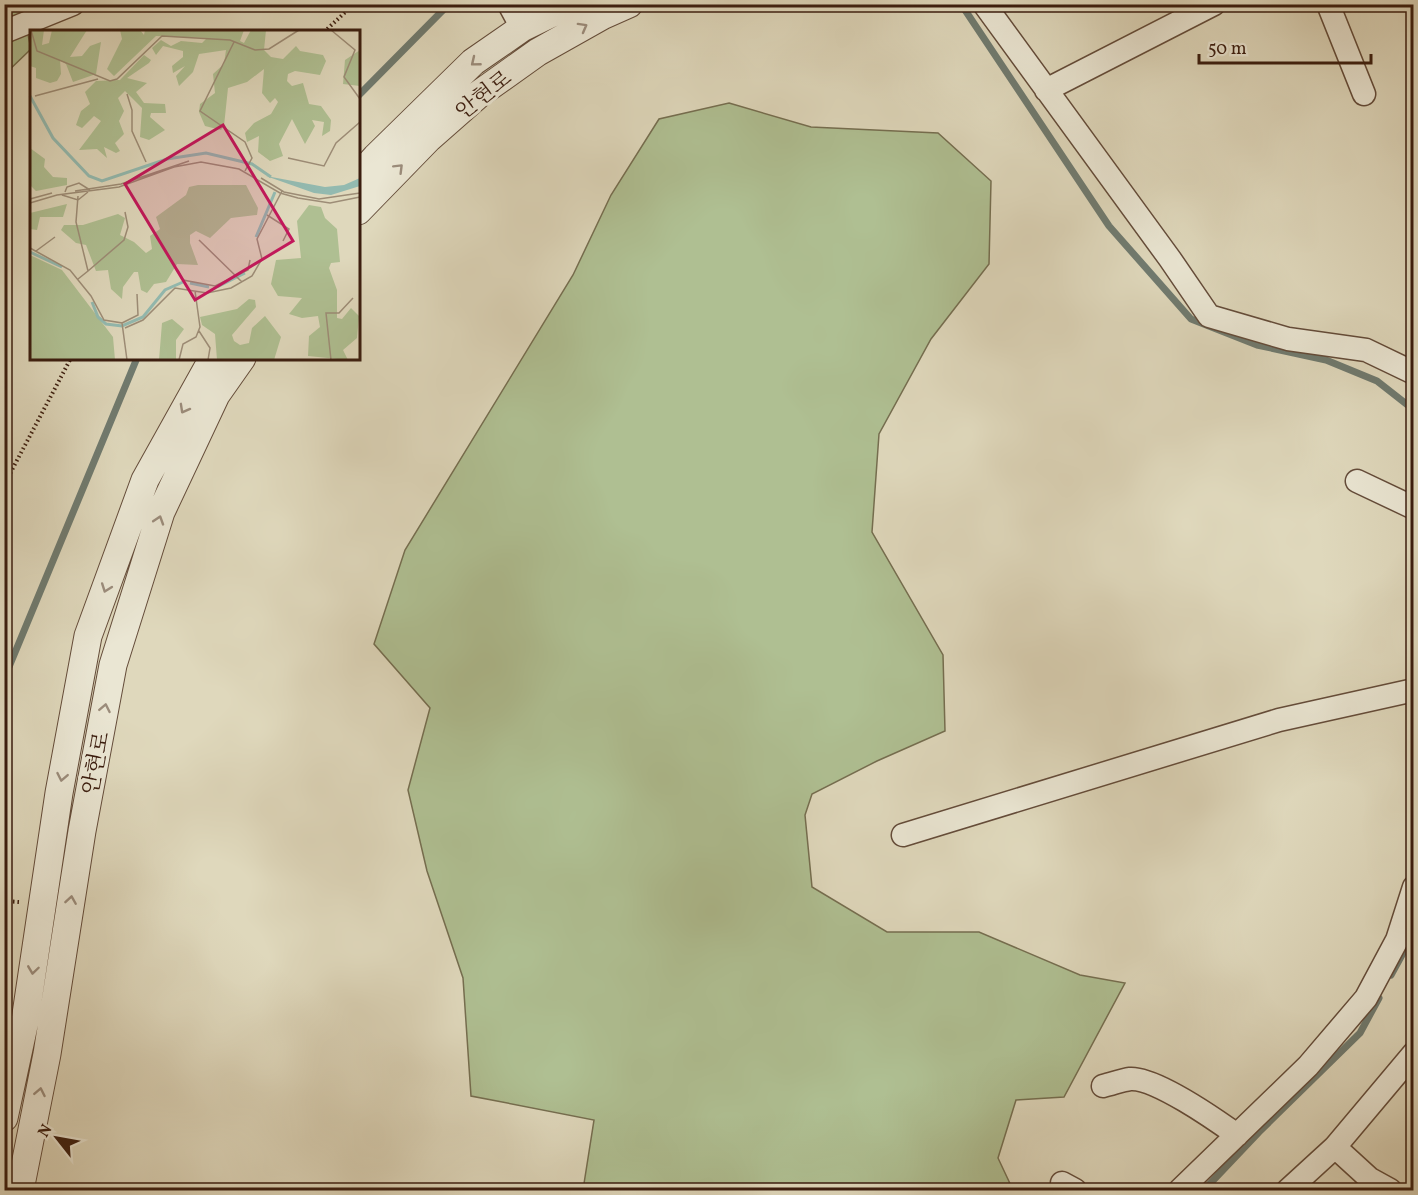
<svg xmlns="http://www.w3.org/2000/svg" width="1418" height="1195" font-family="Vollkorn,'Noto Serif KR',serif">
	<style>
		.green { fill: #afbf92; stroke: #756e50; stroke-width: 1.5 }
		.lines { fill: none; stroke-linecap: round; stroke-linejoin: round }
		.stream { stroke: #707b70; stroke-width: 7 }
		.minor-casing { stroke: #644c3a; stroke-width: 25 }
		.tertiary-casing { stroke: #644c3a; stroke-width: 29 }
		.path { stroke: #3b1d0f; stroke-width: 4; stroke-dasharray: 1.5 3; stroke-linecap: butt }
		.minor { stroke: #eae6d3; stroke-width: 22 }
		.tertiary { stroke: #eae6d3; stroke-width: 27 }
		.oneway { stroke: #9b8c7b }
		.labels { text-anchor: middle; stroke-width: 6; stroke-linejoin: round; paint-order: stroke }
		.street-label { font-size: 22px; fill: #3b1d0f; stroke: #eae6d3 }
		.inset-river { fill: none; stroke: #93bab0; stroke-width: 3 }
		.inset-road { fill: none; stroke: #9d8d77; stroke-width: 1.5 }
		.view { fill: #c2185b; fill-opacity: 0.15; stroke: #c2185b; stroke-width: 3 }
		.inset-edge { fill: none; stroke: #3b1d0f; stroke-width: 3 }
	</style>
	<rect width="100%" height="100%" fill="#dfd8bc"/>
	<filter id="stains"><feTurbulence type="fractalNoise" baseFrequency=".00333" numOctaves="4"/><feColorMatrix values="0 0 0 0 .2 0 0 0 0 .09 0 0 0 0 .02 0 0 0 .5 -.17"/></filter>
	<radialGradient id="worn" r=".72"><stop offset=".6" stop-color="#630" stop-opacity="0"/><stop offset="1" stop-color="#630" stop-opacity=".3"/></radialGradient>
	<!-- green -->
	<path class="green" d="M 5,5 L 22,5 L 31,49 L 5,74 Z
		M 729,103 L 811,127 L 938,133 L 991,181 L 989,264 L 931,339 L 879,434 L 872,532 L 943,655 L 945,731 L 877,761 L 812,794 L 805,815 L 812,887 L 887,932 L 979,932 L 1080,975 L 1125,983 L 1064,1097 L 1016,1100 L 998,1158 L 1013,1190 L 583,1190 L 594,1120 L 471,1096 L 463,978 L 427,871 L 408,790 L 430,708 L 374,644 L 405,550 L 573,275 L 611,195 L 659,119 Z"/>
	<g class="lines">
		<!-- stream -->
		<path class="stream" d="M 961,4 L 1109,226 L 1191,319 L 1257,345 L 1326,360 L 1377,381 L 1414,410
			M 358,96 L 449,4
			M 4,679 L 137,358
			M 1391,975 L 1414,933
			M 1204,1190 L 1259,1132 L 1360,1033 L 1379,998"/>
		<defs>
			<path id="minor" d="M 509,4 L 522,28
				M 984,4 L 1170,259 L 1209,316 L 1288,339 L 1366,350 L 1414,373
				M 1328,4 L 1364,94
				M 4,32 L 73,4
				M 1046,90 L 1214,4
				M 1357,481 L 1414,508
				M 903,835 L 1279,720 L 1414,690
				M 1103,1086 C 1112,1084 1122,1080 1130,1079 C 1155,1077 1216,1120 1237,1135
				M 1335,1147 L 1370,1179 L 1390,1190
				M 1062,1183 L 1075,1190
				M 1180,1190 L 1308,1066 L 1366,998 L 1397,940 L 1414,887
				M 1288,1190 L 1335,1147 L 1414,1053"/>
			<path id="tertiary" d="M 358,177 L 376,157 L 473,62 L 522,28 L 571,4
				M 358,211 L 429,138 L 479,94 L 538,52 L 602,16 L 629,4
				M 4,1118 L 25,1021 L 59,793 L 88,636 L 145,480 L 213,358
				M 20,1190 L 47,1054 L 82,831 L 113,665 L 161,512 L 216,395 L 242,358"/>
		</defs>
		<!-- minor casing -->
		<use href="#minor" class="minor-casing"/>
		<!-- tertiary casing -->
		<use href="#tertiary" class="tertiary-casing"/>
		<!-- path -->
		<path class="path" d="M 651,8 L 661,4
			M 324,32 L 354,4
			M 4,485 L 71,358
			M 4,901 L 19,902"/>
		<!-- minor -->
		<use href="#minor" class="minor"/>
		<!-- tertiary -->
		<use href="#tertiary" class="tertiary"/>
	</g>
	<!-- one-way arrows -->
	<defs><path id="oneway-chevron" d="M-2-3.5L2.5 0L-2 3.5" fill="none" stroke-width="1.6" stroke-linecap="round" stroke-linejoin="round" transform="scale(1.5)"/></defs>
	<g class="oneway">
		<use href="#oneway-chevron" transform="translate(583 27) rotate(-29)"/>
		<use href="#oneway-chevron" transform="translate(475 62) rotate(141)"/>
		<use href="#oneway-chevron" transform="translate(399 168) rotate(-45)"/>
		<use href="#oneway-chevron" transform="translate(184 409) rotate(119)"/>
		<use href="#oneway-chevron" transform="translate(159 520) rotate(-72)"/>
		<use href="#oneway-chevron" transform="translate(106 588) rotate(110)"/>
		<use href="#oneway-chevron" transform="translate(105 708) rotate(-79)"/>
		<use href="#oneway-chevron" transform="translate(62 777) rotate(101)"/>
		<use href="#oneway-chevron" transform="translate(71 900) rotate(-81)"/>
		<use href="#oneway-chevron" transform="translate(33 970) rotate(98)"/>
		<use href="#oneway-chevron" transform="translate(40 1092) rotate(-79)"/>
	</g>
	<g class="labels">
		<!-- street labels -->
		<g class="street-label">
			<text transform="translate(483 94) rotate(-38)" y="8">안현로</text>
			<text transform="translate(95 763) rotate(-79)" y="8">안현로</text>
		</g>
	</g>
	<!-- overview -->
	<g transform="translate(30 30)">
		<rect width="330" height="330" fill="#dfd8bc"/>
		<path d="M 0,0 L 14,0 L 12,15 L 19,13 L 22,0 L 57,0 L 40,27 L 52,26 L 60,16 L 71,12 L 66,44 L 43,52 L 36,34 L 30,30 L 31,44 L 27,51 L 20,53 L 6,48 L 6,38 L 0,36 ZM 90,0 L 110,0 L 114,5 L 115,0 L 214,0 L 210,11 L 214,13 L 221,0 L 236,0 L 234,20 L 241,27 L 253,29 L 266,16 L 270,21 L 293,25 L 296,31 L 290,45 L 265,41 L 258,44 L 257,51 L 262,56 L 273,53 L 279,74 L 291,76 L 301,90 L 300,101 L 292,106 L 294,92 L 282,90 L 285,96 L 275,114 L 262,89 L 249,114 L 253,126 L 240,131 L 228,122 L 229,106 L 217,112 L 215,103 L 224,93 L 241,84 L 248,72 L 245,68 L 240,73 L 232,63 L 234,39 L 217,52 L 198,58 L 194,96 L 191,100 L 175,96 L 169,82 L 170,74 L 185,63 L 183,44 L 194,34 L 196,20 L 169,24 L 163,42 L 149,56 L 146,46 L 155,36 L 143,43 L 142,36 L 153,27 L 153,21 L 133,16 L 126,25 L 122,18 L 131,10 L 141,16 L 151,11 L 172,13 L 177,8 L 126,6 L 84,46 L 77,39 L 92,9 ZM 330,20 L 330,56 L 313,54 L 315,30 ZM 114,25 L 121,30 L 119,33 L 97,48 L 117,53 L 106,62 L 114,73 L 135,74 L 136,83 L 121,83 L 120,87 L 135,100 L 119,110 L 110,107 L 112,78 L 95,61 L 88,68 L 94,81 L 89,91 L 94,104 L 85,113 L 90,121 L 86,123 L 74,117 L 77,128 L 67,119 L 49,120 L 71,91 L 64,86 L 52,98 L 46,95 L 51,81 L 60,74 L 55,62 L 66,51 L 90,50 ZM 0,118 L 15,129 L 14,137 L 23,147 L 37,148 L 37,155 L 6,161 L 0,155 ZM 168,155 L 216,155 L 228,178 L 227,185 L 201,188 L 180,208 L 166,201 L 160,205 L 160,213 L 168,235 L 147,234 L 136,252 L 124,254 L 117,263 L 111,260 L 108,242 L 104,242 L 93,257 L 92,269 L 81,259 L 78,240 L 66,241 L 56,215 L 46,213 L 31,200 L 34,195 L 53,195 L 88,184 L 95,188 L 90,205 L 104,212 L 116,223 L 122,219 L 120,206 L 130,199 L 126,187 L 156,165 L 159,157 ZM 37,174 L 33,187 L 10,187 L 7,200 L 0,199 L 0,183 ZM 279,175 L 291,177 L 295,188 L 307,199 L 310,232 L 301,233 L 299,238 L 307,260 L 307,288 L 312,289 L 321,278 L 329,286 L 327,308 L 313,320 L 318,330 L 278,326 L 279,306 L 290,297 L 288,286 L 272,288 L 259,284 L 272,268 L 248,266 L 241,254 L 246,230 L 271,228 L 267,191 ZM 0,225 L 32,240 L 83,307 L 85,330 L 0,330 ZM 219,269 L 225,270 L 226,277 L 202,305 L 204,311 L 210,315 L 219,313 L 222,298 L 235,286 L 251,307 L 244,330 L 187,330 L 185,304 L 172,295 L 170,287 L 207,279 ZM 142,289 L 154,299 L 146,310 L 146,330 L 129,330 L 132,293 Z" fill="#afbf92"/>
		<path d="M 236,146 L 295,157 L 314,155 L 330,148 L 330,156 L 301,165 L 284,163 Z" fill="#93bab0"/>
		<path class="inset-river" d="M 0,66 L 23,108 L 59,146 L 72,151 L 137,129 L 176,123 L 222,134 L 241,147M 226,207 L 245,162M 0,222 L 32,237M 160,253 L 179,257M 187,257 L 215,243M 62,272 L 68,287 L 76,294 L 92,296 L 113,287 L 135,260 L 153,252"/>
		<path class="inset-road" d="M 1,0 L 7,21 L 80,51 L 87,49 L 132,6 L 200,10 L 225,20 L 239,19 L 269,0M 301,0 L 325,20 L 314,47 L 330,69M 204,12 L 170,81 L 215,112 L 222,128 L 215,141M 97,64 L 102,80 L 102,101 L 116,132M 5,66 L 68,49M 258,128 L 294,136 L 306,113 L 330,92M 231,148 L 254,162 L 289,169 L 330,163M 45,161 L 91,154 L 159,131M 35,162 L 37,157 L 49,153 L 60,160M 32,165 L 48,170 L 58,162M 0,169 L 22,163M 0,173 L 27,165 L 89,157 L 144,137 L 171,132 L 209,139 L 250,163 L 268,168 L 300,173 L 330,167M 237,185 L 259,199 L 253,211M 169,210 L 212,252M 0,218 L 40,240 L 61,266 L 74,290 L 92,293 L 97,330M 6,221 L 25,207M 148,240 L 153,250 L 185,256 L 218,240 L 220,230M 58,241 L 94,210 L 98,197 L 95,182M 48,249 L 58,241 L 46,192 L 48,166M 92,293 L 108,285 L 107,264M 95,298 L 113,290 L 145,258 L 177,263 L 201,258 L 222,246 L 232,229 L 227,209 L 252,161M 169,301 L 180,318 L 178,330M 149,330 L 153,314 L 166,307 L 170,297 L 165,261M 301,330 L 296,283 L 309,283 L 323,268"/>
		<path class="view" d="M 193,95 L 263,211 L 165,270 L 95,154 Z"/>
		<rect width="330" height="330" class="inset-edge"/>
	</g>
	<!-- margin -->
	<rect width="1418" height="1195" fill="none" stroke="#dfd8bc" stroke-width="24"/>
	<rect x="6" y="6" width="1406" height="1183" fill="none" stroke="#3b1d0f" stroke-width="3"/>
	<rect x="12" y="12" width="1394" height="1171" fill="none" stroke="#3b1d0f" stroke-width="1.5"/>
	<!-- north arrow -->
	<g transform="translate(57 1138) rotate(301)" stroke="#eae6d3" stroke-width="4.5" paint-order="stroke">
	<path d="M0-4.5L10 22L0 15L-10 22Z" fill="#3b1d0f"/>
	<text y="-9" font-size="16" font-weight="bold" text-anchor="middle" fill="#3b1d0f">N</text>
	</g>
	<!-- scale -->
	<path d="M1199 54v9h172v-9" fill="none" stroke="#3b1d0f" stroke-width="3"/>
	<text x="1208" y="54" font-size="18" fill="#3b1d0f" stroke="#eae6d3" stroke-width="4.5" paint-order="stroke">50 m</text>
	<rect width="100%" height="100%" filter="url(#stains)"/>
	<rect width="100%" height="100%" fill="url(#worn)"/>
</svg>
